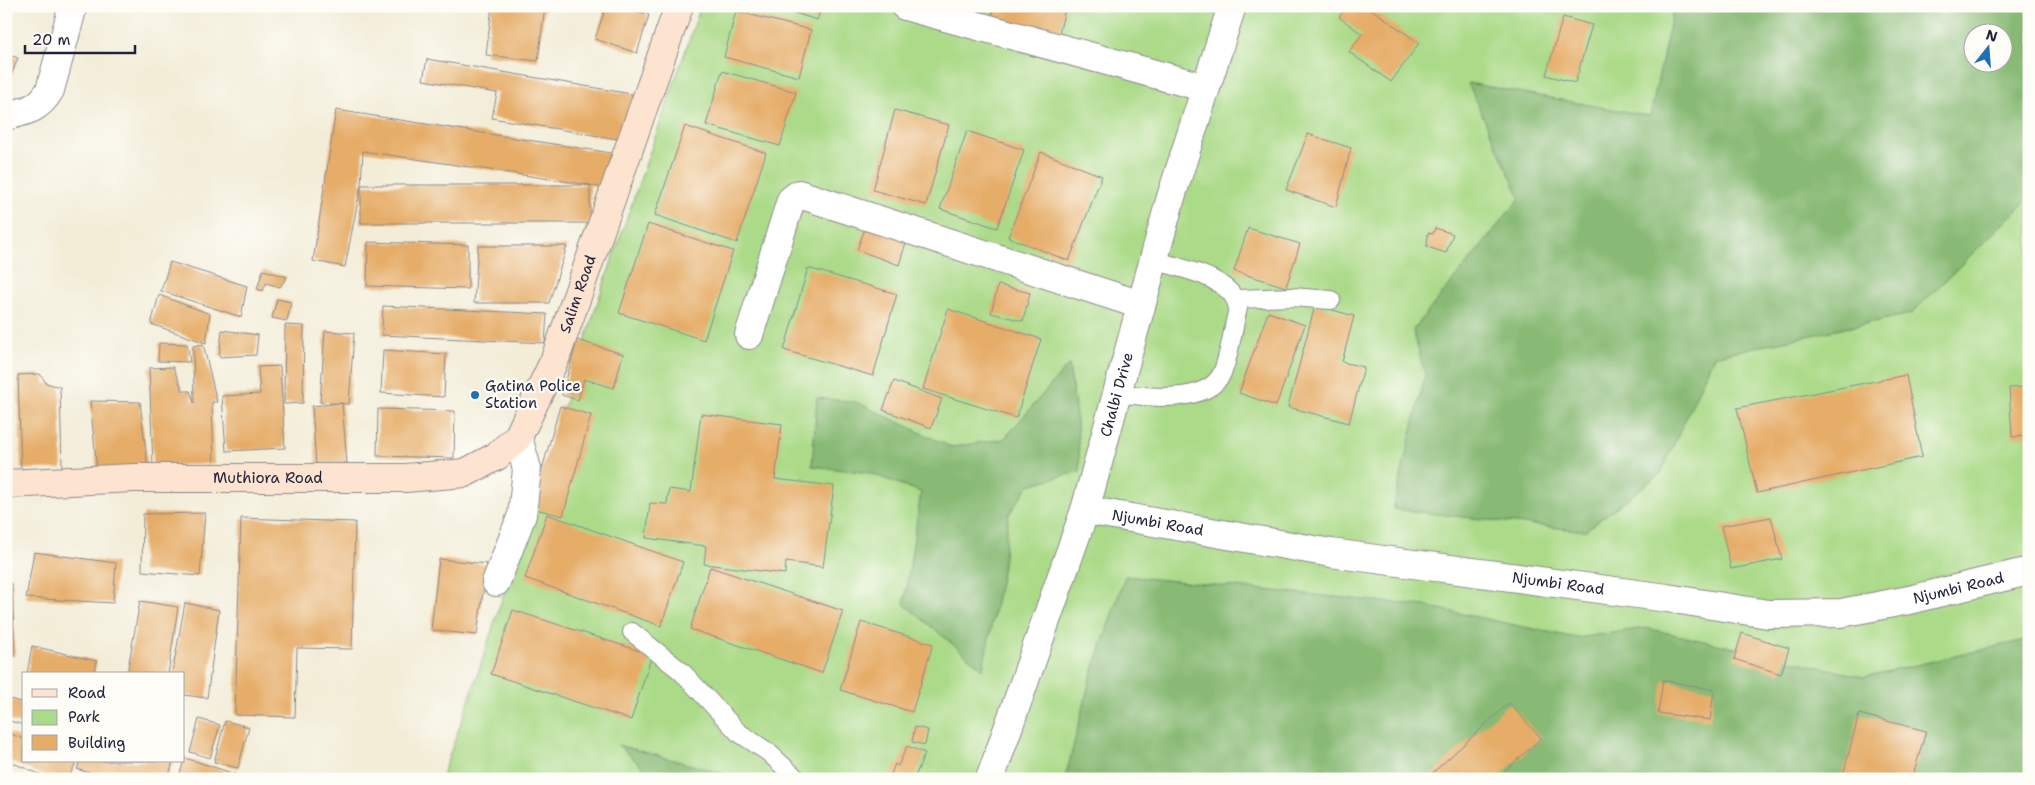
<svg xmlns="http://www.w3.org/2000/svg" width="2035" height="785" font-family="'Shantell Sans',sans-serif">
	<style>
		.green { fill: #abda88; stroke: #667e62; fill-rule: evenodd }
		.forest { fill: #88ba74; stroke: #556e58; fill-rule: evenodd }
		.building { fill: #e6ad69 }
		.lines { fill: none; stroke-linecap: round; stroke-linejoin: round }
		.lane-casing { stroke: #8a888a; stroke-width: 20 }
		.street-casing { stroke: #8a888a; stroke-width: 30 }
		.secondary-casing { stroke: #8a888a; stroke-width: 30 }
		.lane { stroke: #fff; stroke-width: 18 }
		.street { stroke: #fff; stroke-width: 28 }
		.secondary { stroke: #fde4d1; stroke-width: 28 }
		.poi-dot { fill: #1f6fb2; stroke: #fdfcf7; stroke-width: 2 }
		.labels { text-anchor: middle; stroke-width: 4.5; stroke-linejoin: round; paint-order: stroke }
		.street-label { font-size: 15px; fill: #22223b; stroke: #fdfcf7 }
		.poi-label { font-size: 15px; fill: #22223b; stroke: #fdfcf7; text-anchor: start }
	</style>
	<rect width="100%" height="100%" fill="#fdfcf7"/>
	<filter id="ink" filterUnits="userSpaceOnUse"><feTurbulence type="fractalNoise" baseFrequency=".02" numOctaves="2"/><feDisplacementMap in="SourceGraphic" scale="10" xChannelSelector="R" yChannelSelector="G"/><feConvolveMatrix kernelMatrix="1 2 1 2 8 2 1 2 1" color-interpolation-filters="sRGB"/></filter>
	<filter id="wash" filterUnits="userSpaceOnUse"><feTurbulence type="fractalNoise" baseFrequency=".0096" numOctaves="4" result="noise"/><feDisplacementMap in="SourceGraphic" scale="20" xChannelSelector="R" yChannelSelector="G"/><feGaussianBlur stdDeviation="1.12" result="paint"/><feColorMatrix in="noise" values="0 0 0 0 0 0 0 0 0 0 0 0 0 0 0 0 0 1.4 0 .05"/><feComposite in="paint" operator="in"/></filter>
	<g filter="url(#wash)">
		<rect width="100%" height="100%" fill="#f3edd8"/>
		<!-- green -->
		<path class="green" d="M 701,6 L 2029,6 L 2029,779 L 441,779 L 472,692 L 601,292 ZM 1972,32 L 2002,32 L 2002,62 L 1972,62 Z"/>
		<!-- forest -->
		<path class="forest" d="M 1674,6 L 2029,6 L 2029,198 L 1911,314 L 1714,356 L 1661,473 L 1585,531 L 1393,509 L 1425,375 L 1413,330 L 1520,198 L 1468,83 L 1650,116 ZM 1972,32 L 2002,32 L 2002,62 L 1972,62 Z
			M 1069,364 L 1077,422 L 1080,471 L 1029,485 L 1009,514 L 1002,572 L 983,669 L 904,604 L 921,492 L 869,473 L 812,466 L 817,398 L 856,402 L 951,447 L 1004,439 Z
			M 1125,576 L 1425,606 L 1576,638 L 1646,628 L 1864,677 L 2029,639 L 2029,779 L 1328,779 L 1323,767 L 1288,779 L 1065,779 L 1091,676 Z
			M 618,745 L 740,778 L 740,779 L 656,779 Z"/>
		<g id="blocks">
			<!-- building -->
			<path class="building" d="M 492,6 L 545,6 L 538,61 L 486,55 Z
				M 606,6 L 621,6 L 649,15 L 637,53 L 595,39 Z
				M 773,6 L 822,6 L 817,20 Z
				M 994,6 L 1066,6 L 1058,37 L 991,19 Z
				M 1347,6 L 1367,6 L 1419,43 L 1391,82 L 1349,52 L 1362,34 L 1339,17 Z
				M 736,11 L 811,30 L 799,77 L 724,57 Z
				M 1563,17 L 1592,25 L 1575,83 L 1546,75 Z
				M 6,54 L 18,58 L 6,89 Z
				M 427,59 L 637,95 L 629,141 L 492,118 L 497,93 L 423,80 Z
				M 722,71 L 796,92 L 780,146 L 706,125 Z
				M 336,110 L 611,153 L 605,189 L 590,185 L 590,223 L 361,223 L 361,185 L 590,185 L 363,151 L 361,185 L 345,267 L 313,261 Z
				M 895,110 L 949,125 L 926,205 L 873,190 Z
				M 685,126 L 766,153 L 737,243 L 655,215 Z
				M 967,131 L 1024,150 L 997,228 L 940,209 Z
				M 1308,134 L 1351,148 L 1336,207 L 1286,190 Z
				M 1041,152 L 1102,176 L 1069,261 L 1008,237 Z
				M 648,224 L 733,251 L 704,340 L 619,313 Z
				M 866,226 L 907,239 L 899,265 L 857,250 Z
				M 1248,228 L 1300,244 L 1286,287 L 1234,271 Z
				M 1435,228 L 1453,234 L 1446,253 L 1427,247 L 1428,233 L 1433,234 Z
				M 368,242 L 468,245 L 468,289 L 367,286 Z
				M 478,246 L 567,246 L 549,303 L 474,303 Z
				M 170,262 L 247,286 L 241,317 L 161,291 Z
				M 808,268 L 897,294 L 873,376 L 784,350 Z
				M 263,270 L 287,277 L 280,287 L 266,283 L 263,291 L 257,289 Z
				M 998,285 L 1030,293 L 1023,321 L 991,313 Z
				M 159,295 L 210,314 L 206,343 L 151,324 Z
				M 277,299 L 291,302 L 287,321 L 272,318 Z
				M 1315,305 L 1354,316 L 1342,362 L 1364,367 L 1349,423 L 1288,407 Z
				M 383,306 L 547,314 L 545,343 L 382,335 Z
				M 948,309 L 1041,339 L 1016,418 L 923,389 Z
				M 1268,312 L 1305,325 L 1276,406 L 1239,393 Z
				M 285,325 L 304,326 L 303,403 L 284,404 Z
				M 222,330 L 258,335 L 256,355 L 219,357 Z
				M 325,331 L 354,333 L 349,404 L 320,402 Z
				M 577,340 L 623,354 L 614,388 L 584,379 L 578,400 L 562,395 Z
				M 159,343 L 187,344 L 190,362 L 158,361 Z
				M 203,344 L 217,402 L 212,402 L 214,464 L 153,466 L 149,368 L 173,367 L 183,391 L 190,391 L 194,403 L 193,346 Z
				M 383,350 L 446,354 L 444,397 L 381,393 Z
				M 280,366 L 285,448 L 226,451 L 222,396 L 260,394 L 258,367 Z
				M 40,374 L 46,383 L 60,387 L 62,469 L 21,469 L 18,375 Z
				M 1906,375 L 1922,457 L 1757,493 L 1737,408 Z
				M 894,381 L 942,399 L 931,428 L 883,410 Z
				M 2029,387 L 2029,436 L 2012,437 L 2009,388 Z
				M 90,401 L 140,402 L 148,469 L 97,470 Z
				M 342,403 L 347,463 L 316,465 L 312,406 Z
				M 560,406 L 591,415 L 563,516 L 531,508 Z
				M 378,409 L 455,411 L 454,458 L 377,456 Z
				M 701,414 L 782,424 L 775,479 L 834,486 L 823,567 L 786,562 L 785,574 L 704,564 L 706,546 L 646,538 L 650,503 L 667,504 L 669,489 L 691,492 Z
				M 205,513 L 200,576 L 142,571 L 143,514 Z
				M 547,514 L 683,562 L 661,626 L 525,578 Z
				M 1771,517 L 1782,559 L 1731,569 L 1721,526 Z
				M 241,518 L 355,522 L 352,649 L 297,648 L 295,717 L 235,715 Z
				M 34,552 L 116,563 L 113,603 L 26,598 Z
				M 439,559 L 487,564 L 477,635 L 431,630 Z
				M 710,567 L 843,611 L 822,673 L 690,629 Z
				M 6,584 L 12,584 L 15,656 L 6,656 Z
				M 140,601 L 178,607 L 168,674 L 127,674 Z
				M 185,603 L 219,610 L 207,698 L 184,695 L 184,674 L 172,674 Z
				M 513,610 L 652,655 L 631,720 L 491,674 Z
				M 861,622 L 933,644 L 912,712 L 840,690 Z
				M 1742,633 L 1789,648 L 1781,674 L 1734,659 Z
				M 32,646 L 97,661 L 94,674 L 27,674 Z
				M 1663,680 L 1714,690 L 1710,720 L 1658,713 Z
				M 6,698 L 24,703 L 24,725 L 6,720 Z
				M 1509,703 L 1541,738 L 1496,779 L 1426,779 Z
				M 1859,714 L 1926,731 L 1912,779 L 1842,779 Z
				M 199,719 L 220,725 L 210,758 L 190,752 Z
				M 225,721 L 249,727 L 238,768 L 214,762 Z
				M 915,727 L 928,730 L 925,745 L 912,742 Z
				M 6,732 L 24,739 L 24,761 L 77,761 L 68,779 L 51,779 L 6,760 Z
				M 907,746 L 925,753 L 914,779 L 889,779 L 895,764 L 898,766 Z
				M 185,758 L 239,775 L 238,779 L 178,779 Z
				M 80,761 L 173,761 L 168,779 L 108,779 L 77,769 Z
				M 6,774 L 19,779 L 6,779 Z"/>
		</g>
	</g>
	<g filter="url(#ink)">
		<use href="#blocks" fill-opacity="0" stroke="#8a888a" stroke-width="1"/>
		<g class="lines">
			<defs>
				<path id="lane" d="M 1237,299 L 1292,297 L 1331,300
					M 1117,393 C 1146,397 1209,406 1223,371 C 1230,352 1233,329 1238,308 C 1233,277 1179,268 1153,260
					M 632,632 L 682,672 L 738,732 L 768,752 L 797,779"/>
				<g id="street">
					<path d="M 905,6 L 1206,88"/>
					<path d="M 6,116 C 27,111 39,109 50,90 L 73,6"/>
					<path d="M 749,335 L 791,200 L 799,194 L 1141,305"/>
					<path id="s1" d="M 1085,510 L 1331,553 L 1667,598 L 1768,614 L 1841,613 L 1909,600 L 2029,571"/>
					<path d="M 496,582 L 522,515 L 527,469 L 518,437"/>
					<path id="s2" d="M 990,779 L 1085,510 L 1171,197 L 1232,6"/>
				</g>
				<g id="secondary">
					<path id="s3" d="M 6,484 L 134,478 L 405,478 L 465,473 L 497,456 L 518,437 L 555,359 L 679,6"/>
				</g>
			</defs>
			<!-- lane casing -->
			<use href="#lane" class="lane-casing"/>
			<!-- street casing -->
			<use href="#street" class="street-casing"/>
			<!-- secondary casing -->
			<use href="#secondary" class="secondary-casing"/>
			<!-- lane -->
			<use href="#lane" class="lane"/>
			<!-- street -->
			<use href="#street" class="street"/>
			<!-- secondary -->
			<use href="#secondary" class="secondary"/>
		</g>
	</g>
	<!-- markers -->
	<circle class="poi-dot" cx="475" cy="395" r="5"/>
	<g class="labels">
		<!-- street labels -->
		<g class="street-label">
			<text dy="5" stroke="none"><textPath href="#s3" startOffset="679">Salim Road</textPath></text>
			<text dy="5" stroke="none"><textPath href="#s2" startOffset="405">Chalbi Drive</textPath></text>
			<text dy="5" stroke="none"><textPath href="#s3" startOffset="262">Muthiora Road</textPath></text>
			<text dy="5" stroke="none"><textPath href="#s1" startOffset="74">Njumbi Road</textPath></text>
			<text dy="5" stroke="none"><textPath href="#s1" startOffset="479">Njumbi Road</textPath></text>
			<text dy="5" stroke="none"><textPath href="#s1" startOffset="884">Njumbi Road</textPath></text>
		</g>
		<!-- poi labels -->
		<g class="poi-label">
			<text x="485" y="391">Gatina Police<tspan x="485" dy="17">Station</tspan></text>
		</g>
	</g>
	<!-- margin -->
	<rect width="2035" height="785" fill="none" stroke="#fdfcf7" stroke-width="25"/>
	<!-- legend -->
	<rect x="22" y="672" width="162" height="90" fill="#fdfcf7" stroke="#a5a5ac"/>
	<rect x="32" y="689" width="25" height="8" fill="#fde4d1" stroke="#a5a5ac"/>
	<text x="68" y="698" font-size="15" fill="#22223b">Road</text>
	<rect x="32" y="710" width="25" height="15" fill="#abda88" stroke="#a5a5ac"/>
	<text x="68" y="722" font-size="15" fill="#22223b">Park</text>
	<rect x="32" y="735" width="25" height="15" fill="#e6ad69" stroke="#a5a5ac"/>
	<text x="68" y="748" font-size="15" fill="#22223b">Building</text>
	<!-- north arrow -->
	<g transform="translate(1988 48) rotate(17)"><circle r="24" fill="#fdfcf7" stroke="#a5a5ac"/>
	<path d="M0-4L9 19L0 12L-9 19Z" fill="#1f6fb2"/>
	<text y="-8" font-size="14" font-weight="bold" text-anchor="middle" fill="#22223b">N</text>
	</g>
	<!-- scale -->
	<path d="M25 45v8h110v-8" fill="none" stroke="#22223b" stroke-width="2.5"/>
	<text x="32" y="45" font-size="15" fill="#22223b" stroke="#fdfcf7" stroke-width="4" paint-order="stroke">20 m</text>
</svg>
